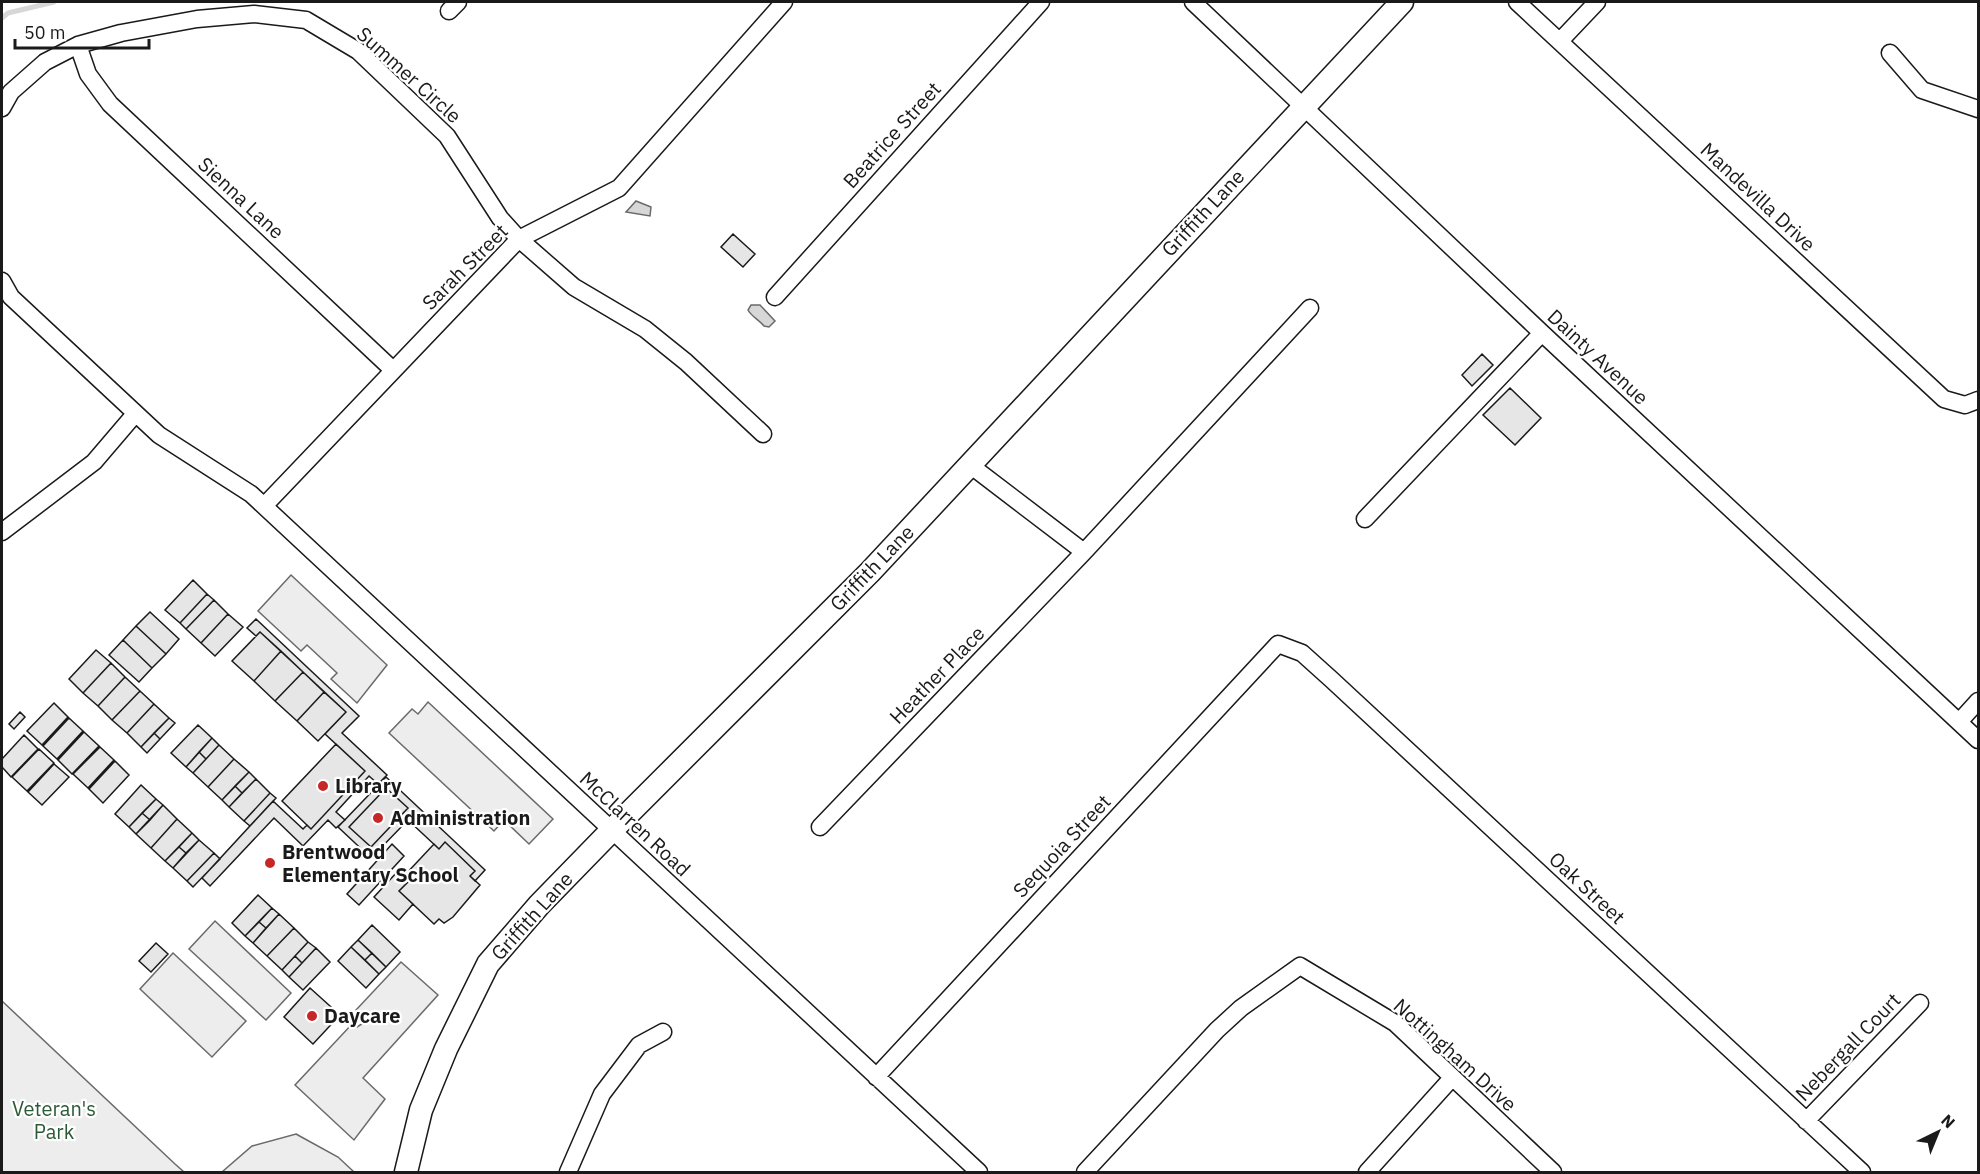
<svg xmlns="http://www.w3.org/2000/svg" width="1980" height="1174" font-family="'IBM Plex Sans',sans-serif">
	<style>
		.built { fill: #ededed; stroke: #6a6a6a; stroke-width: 1.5 }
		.water { fill: #d7d7d7; stroke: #6a6a6a; stroke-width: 1.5 }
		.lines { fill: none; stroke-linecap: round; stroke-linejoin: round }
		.stream { stroke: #d7d7d7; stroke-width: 5 }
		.building { fill: #e6e6e6; stroke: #1a1a1a; stroke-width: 1.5; fill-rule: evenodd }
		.street-casing { stroke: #1a1a1a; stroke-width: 19 }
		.secondary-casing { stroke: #1a1a1a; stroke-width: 25 }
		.street { stroke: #fff; stroke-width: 16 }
		.secondary { stroke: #fff; stroke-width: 22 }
		.poi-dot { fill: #c62828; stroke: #fff; stroke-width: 2 }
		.labels { text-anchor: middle; stroke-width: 4.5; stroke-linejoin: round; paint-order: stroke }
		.street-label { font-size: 20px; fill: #1a1a1a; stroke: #fff }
		.poi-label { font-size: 20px; font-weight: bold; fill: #1a1a1a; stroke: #fff; text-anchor: start }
		.park-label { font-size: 20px; fill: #2b5a34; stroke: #fff }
	</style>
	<rect width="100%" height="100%" fill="#fff"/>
	<!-- built -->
	<path class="built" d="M 291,575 L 387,665 L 357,703 L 331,679 L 337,673 L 307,645 L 301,651 L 258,611 Z
		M 428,702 L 553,819 L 529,844 L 504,820 L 494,831 L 389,733 L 412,709 L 418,714 Z
		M 215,921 L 291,993 L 266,1020 L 189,949 Z
		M 173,953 L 246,1021 L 212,1057 L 140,989 Z
		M 401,962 L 438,995 L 363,1078 L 385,1099 L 354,1140 L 295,1085 L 353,1023 L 357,1027 L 365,1022 L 356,1010 Z
		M 2,1001 L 175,1164 L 184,1172 L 2,1172 Z
		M 296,1134 L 338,1157 L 354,1172 L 222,1172 L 252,1146 Z"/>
	<!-- water -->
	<path class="water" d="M 636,201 L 651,207 L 650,216 L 626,212 Z
		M 751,305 L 760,305 L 775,321 L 769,327 L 764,326 C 759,320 751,316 748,310 Z"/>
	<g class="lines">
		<!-- stream -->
		<path class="stream" d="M 2,18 L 8,13 L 54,2"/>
	</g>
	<!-- building -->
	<path class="building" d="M 733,234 L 755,254 L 743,267 L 721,247 Z
		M 1482,354 L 1493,365 L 1472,386 L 1462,375 Z
		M 1510,388 L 1541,418 L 1515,445 L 1483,415 Z
		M 193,580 L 207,594 L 180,623 L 165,610 Z
		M 207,594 L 214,600 L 186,629 L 180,623 Z
		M 214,600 L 228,614 L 201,643 L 186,629 Z
		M 150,612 L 179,639 L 166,654 L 136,626 Z
		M 228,614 L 243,627 L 215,656 L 201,643 Z
		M 256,619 L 359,716 L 342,733 L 387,775 L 378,784 L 369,776 L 336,812 L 345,820 L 336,828 L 328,820 L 303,846 L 274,818 L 210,886 L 202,878 L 273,801 L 303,829 L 307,825 L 311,829 L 365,771 L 325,734 L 346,712 L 260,632 L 256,636 L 247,628 Z
		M 136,626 L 166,654 L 152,668 L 123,640 Z
		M 260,632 L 281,651 L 254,681 L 232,661 Z
		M 123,640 L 152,668 L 139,682 L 109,655 Z
		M 96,650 L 111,663 L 83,693 L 69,679 Z
		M 281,651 L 303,672 L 275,701 L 254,681 Z
		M 111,663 L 125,677 L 98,706 L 83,693 Z
		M 303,672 L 324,692 L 297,721 L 275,701 Z
		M 125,677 L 140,691 L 112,720 L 98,706 Z
		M 140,691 L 154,704 L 127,733 L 112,720 Z
		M 324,692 L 346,712 L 318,741 L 297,721 Z
		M 54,703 L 68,717 L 42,745 L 27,731 Z
		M 154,704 L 169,718 L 141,747 L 127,733 Z
		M 20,712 L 25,717 L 14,729 L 9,724 Z
		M 69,718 L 83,731 L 57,759 L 43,746 Z
		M 169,718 L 175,723 L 160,739 L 154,733 Z
		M 198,725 L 212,738 L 186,767 L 171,753 Z
		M 84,732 L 99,746 L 72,774 L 58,760 Z
		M 154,733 L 160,739 L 147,753 L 141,747 Z
		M 24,735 L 38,749 L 11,777 L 2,767 L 2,759 Z
		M 212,738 L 219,745 L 206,759 L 199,752 Z
		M 336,744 L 365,771 L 311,829 L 282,801 Z
		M 219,745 L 234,759 L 208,787 L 193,773 Z
		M 100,747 L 114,760 L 88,788 L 73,774 Z
		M 39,749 L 54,763 L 27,791 L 12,777 Z
		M 199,752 L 206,759 L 193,773 L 186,767 Z
		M 234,759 L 249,772 L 222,800 L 208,787 Z
		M 115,761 L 129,775 L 103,803 L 89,789 Z
		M 54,764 L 69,777 L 42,805 L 28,792 Z
		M 249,772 L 256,779 L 242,793 L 235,786 Z
		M 386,777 L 485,870 L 475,881 L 470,876 L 475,871 L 445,842 L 439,849 L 408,820 L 371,858 L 338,827 ZM 386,788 L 408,808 L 371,847 L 349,827 Z
		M 256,779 L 270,793 L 244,821 L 229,807 Z
		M 141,785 L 156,799 L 129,827 L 115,814 Z
		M 235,786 L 242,793 L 229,807 L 222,800 Z
		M 386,788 L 408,808 L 371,847 L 349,827 Z
		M 270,793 L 276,798 L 250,826 L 244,821 Z
		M 156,799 L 163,805 L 150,820 L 142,813 Z
		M 163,805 L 177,819 L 151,848 L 136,834 Z
		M 142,813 L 150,820 L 136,834 L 129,827 Z
		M 177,819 L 192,833 L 165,861 L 151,848 Z
		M 192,833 L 199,840 L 186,853 L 179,847 Z
		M 199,840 L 214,853 L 187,881 L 173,868 Z
		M 445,842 L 475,871 L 470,876 L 480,885 L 453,917 L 444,923 L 439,919 L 434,924 L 399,891 L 409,881 L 404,876 L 434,844 L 439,849 Z
		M 392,844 L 404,856 L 359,905 L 347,894 Z
		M 179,847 L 186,853 L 173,868 L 165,861 Z
		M 214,853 L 220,859 L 193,887 L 187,881 Z
		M 398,871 L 409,881 L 399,891 L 413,904 L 399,920 L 374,897 Z
		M 258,895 L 272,908 L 245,936 L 232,923 Z
		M 272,908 L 279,914 L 266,928 L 259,922 Z
		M 279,914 L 294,928 L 267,956 L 253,943 Z
		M 259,922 L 266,928 L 253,943 L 245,936 Z
		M 372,925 L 400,952 L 386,967 L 358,940 Z
		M 294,928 L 308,942 L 282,970 L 267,956 Z
		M 358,940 L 372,953 L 365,960 L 351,947 Z
		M 308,942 L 316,948 L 302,963 L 295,956 Z
		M 156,943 L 168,954 L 151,972 L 139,961 Z
		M 351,947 L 379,974 L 366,988 L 338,961 Z
		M 316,948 L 330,962 L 303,990 L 289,977 Z
		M 372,953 L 386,967 L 379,974 L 365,960 Z
		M 295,956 L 302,963 L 289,977 L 282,970 Z
		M 310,988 L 340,1015 L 313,1044 L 284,1017 Z"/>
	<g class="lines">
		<defs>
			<path id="street" d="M 1193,2 L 1542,333 L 1978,740
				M 1517,2 L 1944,399 L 1965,405 L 1978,400
				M 449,11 L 458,2
				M 1560,41 L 1597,2
				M 78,45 L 88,74 L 110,104 L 393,370
				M 1890,53 L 1922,90 L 1978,109
				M 2,108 L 11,92 L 45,62 L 78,45 L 121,33 L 197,19 L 254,14 L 306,20 L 358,51 L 447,136 L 500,218 L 519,239 L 574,287 L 645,329 L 686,362 L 763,434
				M 2,281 L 11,297 L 159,435 L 251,494 L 979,1172
				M 775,297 L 1041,2
				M 970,465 L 1084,552
				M 264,506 L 519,239 L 619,188 L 784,2
				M 1365,519 L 1542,333
				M 2,532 L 94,462 L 135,414
				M 1959,722 L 1978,701
				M 820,827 L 1084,552 L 1310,308
				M 876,1077 L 1278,644 L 1302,653 L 1332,680 L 1862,1172
				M 1806,1121 L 1920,1003
				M 568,1172 L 602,1094 L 639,1045 L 663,1032
				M 1085,1172 L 1217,1030 L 1241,1008 L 1300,966 L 1395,1023 L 1553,1172
				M 1367,1172 L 1451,1079"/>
			<path id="secondary" d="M 406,1172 L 421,1110 L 446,1049 L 488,964 L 539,905 L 611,831 L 870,572 L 1402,2"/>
		</defs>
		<!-- street casing -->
		<use href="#street" class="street-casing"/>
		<!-- secondary casing -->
		<use href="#secondary" class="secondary-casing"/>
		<!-- street -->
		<use href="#street" class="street"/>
		<!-- secondary -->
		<use href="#secondary" class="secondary"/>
	</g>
	<!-- markers -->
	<g class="poi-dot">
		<circle cx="323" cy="786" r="6"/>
		<circle cx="378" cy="818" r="6"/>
		<circle cx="270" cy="863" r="6"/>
		<circle cx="312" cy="1016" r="6"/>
	</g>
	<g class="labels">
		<!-- street labels -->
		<g class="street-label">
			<text transform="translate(409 75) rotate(42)" y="7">Summer Circle</text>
			<text transform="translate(892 135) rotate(-48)" y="7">Beatrice Street</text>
			<text transform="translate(1758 197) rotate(43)" y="7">Mandevilla Drive</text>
			<text transform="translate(241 198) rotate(43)" y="7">Sienna Lane</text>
			<text transform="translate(1203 213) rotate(-47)" y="7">Griffith Lane</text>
			<text transform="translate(465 267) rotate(-45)" y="7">Sarah Street</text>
			<text transform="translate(1598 357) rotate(43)" y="7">Dainty Avenue</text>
			<text transform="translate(872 568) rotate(-46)" y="7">Griffith Lane</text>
			<text transform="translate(937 675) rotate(-46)" y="7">Heather Place</text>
			<text transform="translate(635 824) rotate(43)" y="7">McClarren Road</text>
			<text transform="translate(1062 846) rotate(-47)" y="7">Sequoia Street</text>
			<text transform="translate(1587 888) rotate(43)" y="7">Oak Street</text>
			<text transform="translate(532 916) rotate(-48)" y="7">Griffith Lane</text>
			<text transform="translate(1848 1047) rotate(-46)" y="7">Nebergall Court</text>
			<text transform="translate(1455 1055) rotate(42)" y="7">Nottingham Drive</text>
		</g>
		<!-- poi labels -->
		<g class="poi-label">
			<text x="335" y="793">Library</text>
			<text x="390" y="825">Administration</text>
			<text x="282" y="859">Brentwood<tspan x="282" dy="23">Elementary School</tspan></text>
			<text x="324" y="1023">Daycare</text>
		</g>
		<!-- park labels -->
		<g class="park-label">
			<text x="54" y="1116">Veteran's<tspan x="54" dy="23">Park</tspan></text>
		</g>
	</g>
	<!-- border -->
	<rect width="1980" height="1174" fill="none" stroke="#1a1a1a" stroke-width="6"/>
	<!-- north arrow -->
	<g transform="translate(1938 1132) rotate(43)" stroke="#ffffff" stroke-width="4.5" paint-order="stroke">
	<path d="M0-4.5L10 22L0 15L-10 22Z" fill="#1a1a1a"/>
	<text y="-9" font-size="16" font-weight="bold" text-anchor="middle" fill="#1a1a1a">N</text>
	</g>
	<!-- scale -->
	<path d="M15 39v9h134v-9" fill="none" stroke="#1a1a1a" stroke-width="3"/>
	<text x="24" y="39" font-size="18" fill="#1a1a1a" stroke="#ffffff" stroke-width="4.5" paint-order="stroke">50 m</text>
</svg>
